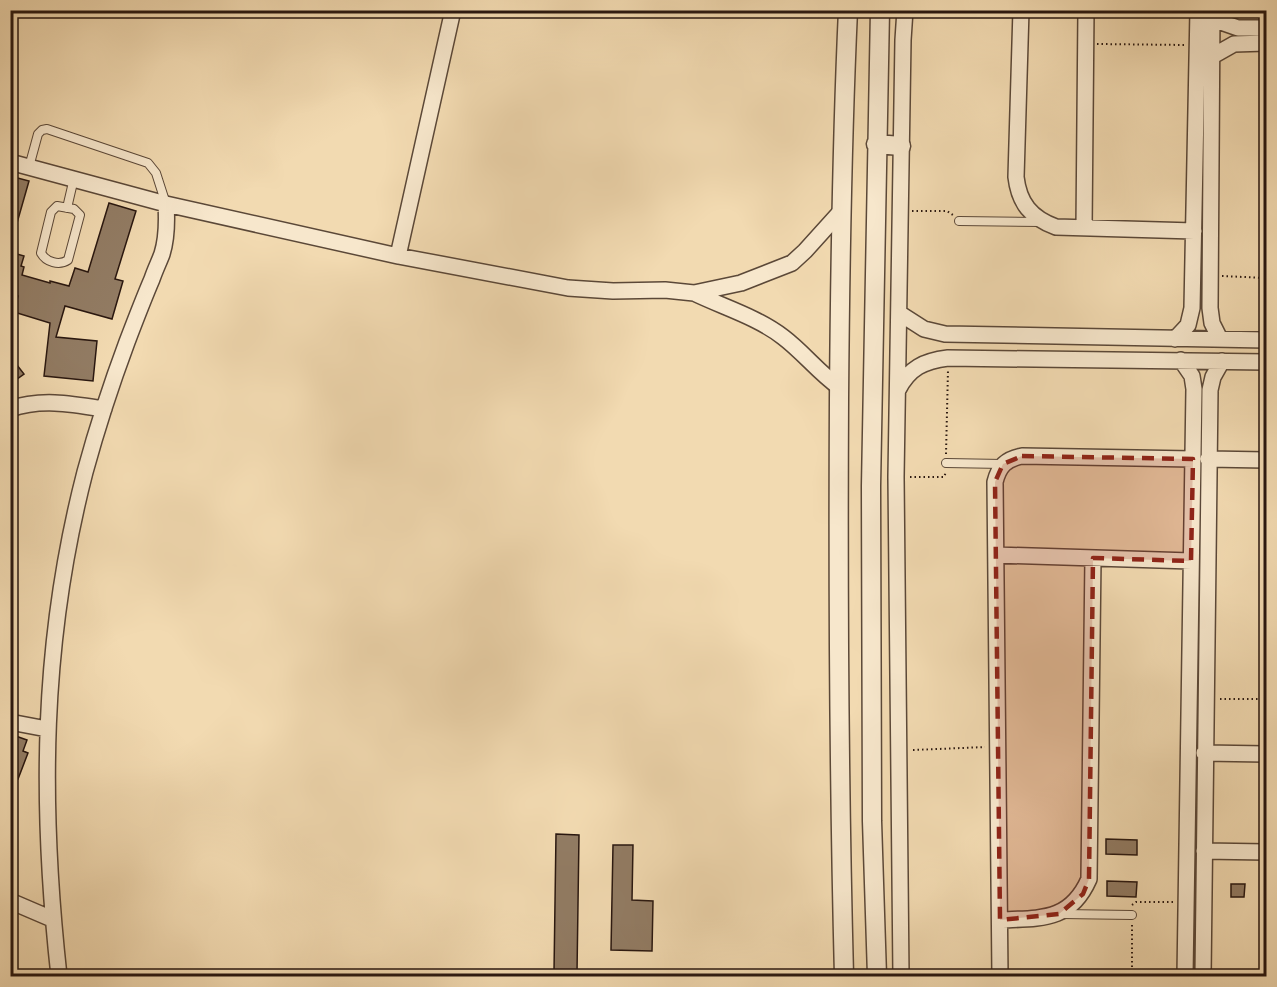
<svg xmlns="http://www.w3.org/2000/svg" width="1277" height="987" font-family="'EB Garamond',serif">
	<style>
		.building { fill: #927c64; stroke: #291710; stroke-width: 1.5 }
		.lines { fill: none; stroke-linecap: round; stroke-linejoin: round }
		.service-casing { stroke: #5b4838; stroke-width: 10 }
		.minor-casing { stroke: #5b4838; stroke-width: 18 }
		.tertiary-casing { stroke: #5b4838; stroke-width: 21 }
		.path { stroke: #291710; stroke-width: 2; stroke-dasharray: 1.5 3; stroke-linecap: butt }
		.service { stroke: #f7e7cc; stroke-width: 8 }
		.minor { stroke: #f7e7cc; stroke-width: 15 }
		.tertiary { stroke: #f7e7cc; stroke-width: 18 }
		.marked { fill: #8f2418; fill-opacity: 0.2; stroke: #8f2418; stroke-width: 4.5; stroke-dasharray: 12 8; stroke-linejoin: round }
	</style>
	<rect width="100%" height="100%" fill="#f2dab1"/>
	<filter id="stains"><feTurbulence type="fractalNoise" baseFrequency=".00333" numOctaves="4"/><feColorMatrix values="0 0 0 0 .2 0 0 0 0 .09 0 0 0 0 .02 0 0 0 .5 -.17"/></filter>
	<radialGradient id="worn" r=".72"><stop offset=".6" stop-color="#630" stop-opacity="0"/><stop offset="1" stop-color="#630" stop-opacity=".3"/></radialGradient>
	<!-- building -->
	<path class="building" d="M 10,176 L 29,181 L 13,237 L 10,237 Z
		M 109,203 L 136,211 L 115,279 L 123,281 L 112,319 L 65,306 L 56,337 L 97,341 L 93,381 L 44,376 L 50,323 L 14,312 L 18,296 L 10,293 L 10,252 L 24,256 L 21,266 L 24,267 L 22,275 L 50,283 L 50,281 L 69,286 L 75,268 L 88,272 Z
		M 10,356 L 24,374 L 10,384 Z
		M 10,734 L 27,740 L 23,751 L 28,753 L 18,779 L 10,777 Z
		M 556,834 L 579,835 L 577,973 L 554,972 Z
		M 1106,839 L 1137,840 L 1137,855 L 1106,854 Z
		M 613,845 L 633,845 L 632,900 L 653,901 L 652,951 L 611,950 Z
		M 1107,881 L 1137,882 L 1136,897 L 1107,896 Z
		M 1231,884 L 1245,884 L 1244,897 L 1231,897 Z"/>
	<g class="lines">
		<defs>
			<path id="service" d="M 29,167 L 38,134 L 42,130 L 47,129 L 148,163 L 156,173 L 166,204
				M 57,206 L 74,209 L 80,215 L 68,260 C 59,266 46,262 41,253 L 51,212 Z
				M 67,208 L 74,178
				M 959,221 L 1041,222
				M 946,463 L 1003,464
				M 1062,914 L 1132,915"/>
			<path id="minor" d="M 1021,10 L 1016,177 C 1019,203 1031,218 1056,227 L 1194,231
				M 1212,10 L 1210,308 L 1212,323 L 1220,339
				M 1212,19 L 1238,28 L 1266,28
				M 1211,57 L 1234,44 L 1266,43
				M 10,162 L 166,204 C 167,220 167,238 162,254 C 159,262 155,270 152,279 C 143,300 135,321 127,342 C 111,385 97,428 85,472 C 41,642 40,803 59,976
				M 166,204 L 398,256 L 568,288 L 613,291 L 665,290 L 694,293 L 741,283 L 792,263 L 805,251 L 842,210
				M 1084,228 L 1086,10
				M 398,256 L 453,10
				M 694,293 C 723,307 757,317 783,337 C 803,352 818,372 839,387
				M 899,313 L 924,329 L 945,334 L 1266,340
				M 1175,339 L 1188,325 L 1192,308 L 1198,10
				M 1181,360 L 1192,376 L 1194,389 L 1185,976
				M 898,390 C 909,368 924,361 948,358 L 1266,362
				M 10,409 C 41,398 73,404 104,409
				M 1208,459 L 1266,460
				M 996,555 L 1191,561
				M 10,722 L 47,729
				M 1204,753 L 1266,754
				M 1204,851 L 1266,852
				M 10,901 L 52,919
				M 1000,920 C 1040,918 1070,922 1089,879 L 1093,558
				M 901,976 L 896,477 L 903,40 L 905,10
				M 1000,976 L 995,482 C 999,466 1006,459 1022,456 L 1193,459
				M 1203,976 L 1210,390 L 1213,377 L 1222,361"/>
			<path id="tertiary" d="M 876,144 L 901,146
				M 844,976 C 839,784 838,591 839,399 C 840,269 842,140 848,10
				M 877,976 L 872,821 L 871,486 L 880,10"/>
		</defs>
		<!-- service casing -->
		<use href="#service" class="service-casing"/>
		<!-- minor casing -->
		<use href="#minor" class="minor-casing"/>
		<!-- tertiary casing -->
		<use href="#tertiary" class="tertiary-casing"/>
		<!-- path -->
		<path class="path" d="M 1097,44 L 1185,45
			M 912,211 L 947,211 L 953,215
			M 1222,276 L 1266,278
			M 946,454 L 948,370
			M 910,477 L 944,477 L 946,472
			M 1220,699 L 1266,699
			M 913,750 L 985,747
			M 1132,905 L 1136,902 L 1173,902
			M 1132,925 L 1132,976"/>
		<!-- service -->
		<use href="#service" class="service"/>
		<!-- minor -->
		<use href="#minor" class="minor"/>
		<!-- tertiary -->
		<use href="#tertiary" class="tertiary"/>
	</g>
	<!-- marked area -->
	<path class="marked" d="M 1022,456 L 1193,459 L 1191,561 L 1093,558 L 1089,879 L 1083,894 L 1059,914 L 1000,920 L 995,482 L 1003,464 Z"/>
	<!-- margin -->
	<rect width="1277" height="987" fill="none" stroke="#f2dab1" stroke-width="36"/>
	<rect x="12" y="12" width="1253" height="963" fill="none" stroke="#291710" stroke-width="3"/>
	<rect x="18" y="18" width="1241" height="951" fill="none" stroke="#291710" stroke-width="1.5"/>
	<rect width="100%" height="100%" filter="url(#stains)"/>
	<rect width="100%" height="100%" fill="url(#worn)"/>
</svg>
